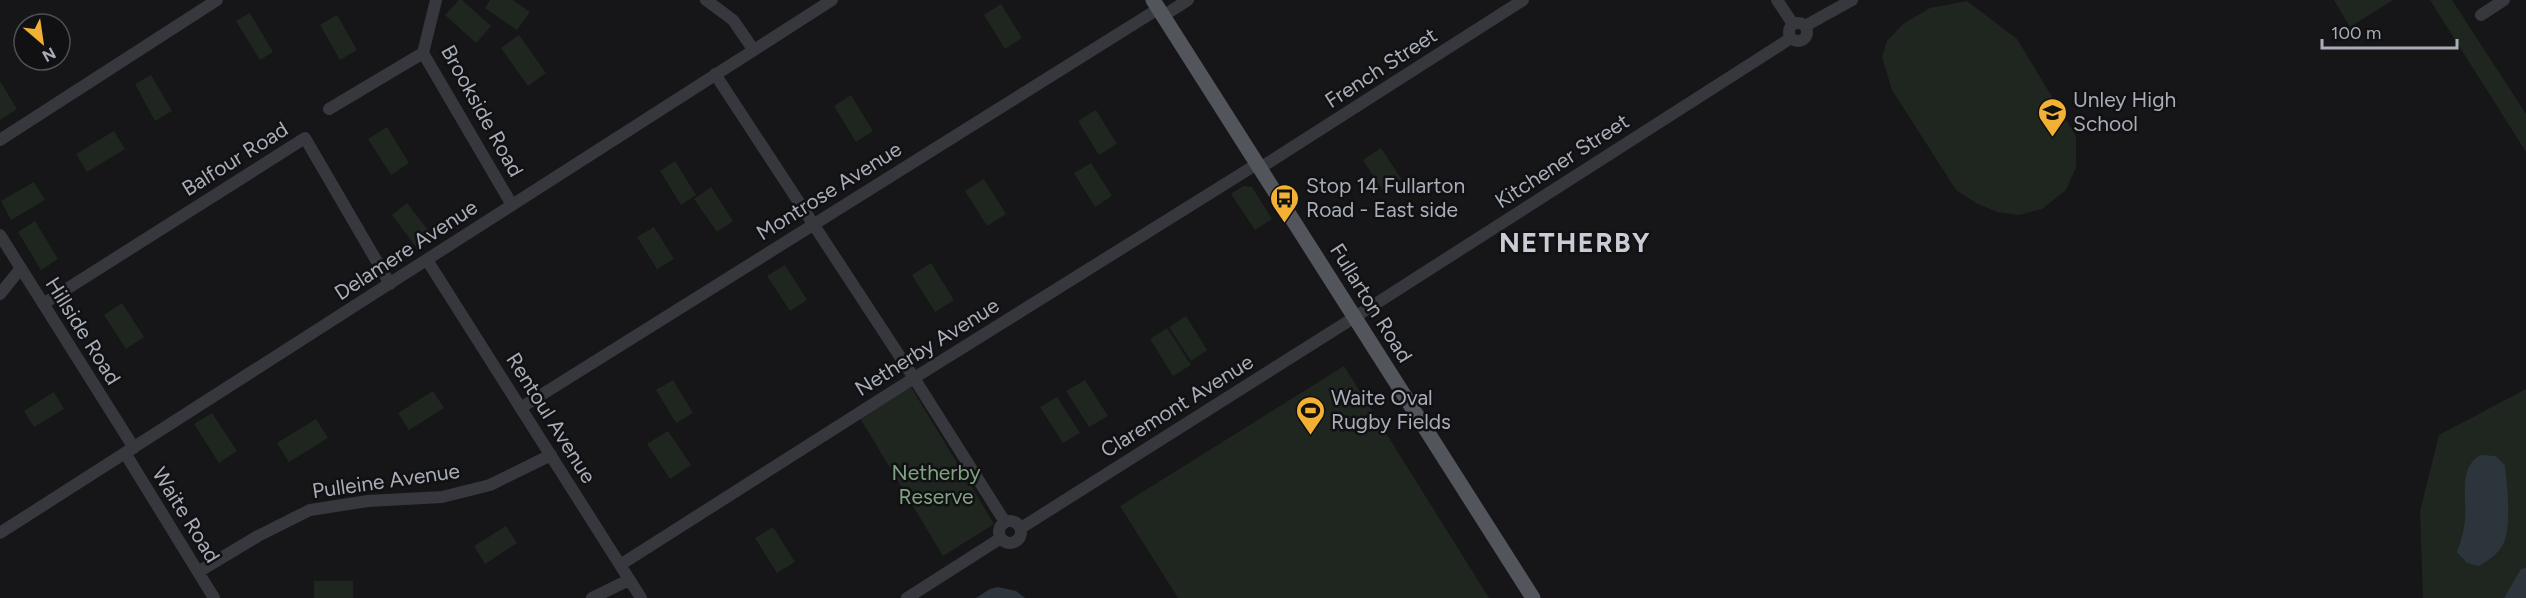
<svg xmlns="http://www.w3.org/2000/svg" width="2526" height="598" font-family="Figtree,sans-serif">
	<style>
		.green { fill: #1e261f }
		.water { fill: #2c353c }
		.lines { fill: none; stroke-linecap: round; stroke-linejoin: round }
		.minor { stroke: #37383d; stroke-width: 12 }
		.major { stroke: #53555c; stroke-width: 15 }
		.labels { text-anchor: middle; stroke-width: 5; stroke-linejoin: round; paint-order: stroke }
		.street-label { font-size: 21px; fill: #a8adb8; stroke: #111113 }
		.poi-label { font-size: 21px; fill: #a8adb8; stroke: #111113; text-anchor: start }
		.park-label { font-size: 21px; fill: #7fa381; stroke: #111113 }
		.district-label { font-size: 27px; font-weight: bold; letter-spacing: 1.5px; fill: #c9ccd4; stroke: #111113 }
	</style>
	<rect width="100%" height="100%" fill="#161618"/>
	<!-- green -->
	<path class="green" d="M 459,0 L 462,0 L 491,26 L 476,43 L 445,15 Z
		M 490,0 L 513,0 L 530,12 L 517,30 L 485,8 Z
		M 2334,0 L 2393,0 L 2350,27 Z
		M 2430,0 L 2452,0 L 2526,114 L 2526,152 Z
		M 1967,1 L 2017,39 L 2076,136 L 2076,167 L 2066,190 L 2042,209 L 2019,215 L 1997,212 L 1976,203 L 1956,190 L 1892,90 L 1882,57 L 1887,41 L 1903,24 L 1930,8 Z
		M 1001,4 L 1022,38 L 1005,49 L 984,15 Z
		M 250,13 L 273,52 L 260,60 L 236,21 Z
		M 337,15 L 357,50 L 340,60 L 320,25 Z
		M 519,35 L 546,73 L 528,86 L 501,48 Z
		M 151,75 L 172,111 L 155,121 L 135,84 Z
		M 0,81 L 17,109 L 0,120 Z
		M 851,95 L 873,131 L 856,142 L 834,106 Z
		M 1096,110 L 1117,144 L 1099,155 L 1078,121 Z
		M 387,127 L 409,163 L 391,175 L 368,139 Z
		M 114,131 L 125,149 L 87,172 L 76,154 Z
		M 1381,148 L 1402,180 L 1384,192 L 1363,160 Z
		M 675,161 L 696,195 L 681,205 L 660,171 Z
		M 1091,163 L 1112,196 L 1095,207 L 1074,173 Z
		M 984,179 L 1006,214 L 987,226 L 965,191 Z
		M 34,182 L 45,200 L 11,220 L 1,201 Z
		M 1243,186 L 1252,187 L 1272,219 L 1255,230 L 1231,194 Z
		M 711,187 L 733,221 L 717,232 L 694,199 Z
		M 407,203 L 432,235 L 416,247 L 392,215 Z
		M 35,221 L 58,259 L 41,270 L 18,232 Z
		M 654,227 L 674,259 L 657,269 L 637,237 Z
		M 931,263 L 954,300 L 935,312 L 912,275 Z
		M 785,265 L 807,300 L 790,311 L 767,276 Z
		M 122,303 L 144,337 L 126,349 L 104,315 Z
		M 1186,316 L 1207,350 L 1191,361 L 1169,327 Z
		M 1167,328 L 1191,365 L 1173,376 L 1150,339 Z
		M 1344,366 L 1489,598 L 1178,598 L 1120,506 Z
		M 673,380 L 693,413 L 676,423 L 656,390 Z
		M 1085,380 L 1108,416 L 1089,427 L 1066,391 Z
		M 911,387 L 994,524 L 943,556 L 860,418 Z
		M 2526,389 L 2526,598 L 2423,598 L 2420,511 L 2439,435 Z
		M 433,391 L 444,408 L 409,430 L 398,413 Z
		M 54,392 L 64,409 L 34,427 L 24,411 Z
		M 1057,397 L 1080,433 L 1063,443 L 1040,407 Z
		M 212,413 L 237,451 L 219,463 L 194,424 Z
		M 316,419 L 328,438 L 289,462 L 277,443 Z
		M 668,431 L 691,465 L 670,479 L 647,444 Z
		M 506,526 L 517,543 L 485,564 L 474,546 Z
		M 773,527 L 795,562 L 777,573 L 755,538 Z
		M 314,581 L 353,581 L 353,598 L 314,598 Z"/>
	<!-- water -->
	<path class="water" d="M 2481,455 L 2495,456 L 2505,465 C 2507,486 2513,531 2501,548 C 2495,556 2487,561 2479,566 L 2467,563 L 2457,552 C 2461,541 2464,531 2465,520 C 2467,499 2458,466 2481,455 Z
		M 2526,568 L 2526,598 L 2504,598 L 2521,569 Z
		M 998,587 L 1016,591 L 1025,598 L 976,598 L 990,589 Z"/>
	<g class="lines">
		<!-- minor -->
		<path class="minor" d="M 436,0 L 423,53 L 512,205
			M 706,0 L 733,20 L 753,49
			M 1777,0 L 1793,24
			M 2481,15 L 2504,0
			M 1163,16 L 1188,0
			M1789 32a9 9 0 1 1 18 0a9 9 0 1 1-18 0Z
			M 1805,26 L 1852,0
			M 715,74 L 914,378 L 1005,522
			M 329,109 L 423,53
			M 0,140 L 217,0
			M 1260,168 L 1523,0
			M 0,235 L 134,448
			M 427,260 L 641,598
			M 0,294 L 21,268
			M 43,304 L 305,138 L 390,284
			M 522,407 L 1158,9
			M 125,453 L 214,598
			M999 532a11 11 0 1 1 22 0a11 11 0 1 1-22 0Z
			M 1021,528 L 1355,317 L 1791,38
			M 0,533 L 832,0
			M 620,565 L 914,378 L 1257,164
			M 198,572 L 258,536 L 310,510 L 368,501 L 442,497 L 490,485 L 551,455
			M 592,598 L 629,580
			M 907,598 L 1001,538"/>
		<!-- major -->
		<path class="major" d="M 1153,0 L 1533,598"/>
	</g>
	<!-- icons -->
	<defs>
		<symbol id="school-pin" viewBox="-11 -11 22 30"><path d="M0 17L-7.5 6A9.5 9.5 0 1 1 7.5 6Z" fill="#f2b134" stroke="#111113"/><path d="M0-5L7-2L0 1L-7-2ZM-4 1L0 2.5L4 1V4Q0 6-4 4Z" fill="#111"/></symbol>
		<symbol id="bus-pin" viewBox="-11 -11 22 30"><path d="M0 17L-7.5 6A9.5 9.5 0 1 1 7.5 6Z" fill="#f2b134" stroke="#111113"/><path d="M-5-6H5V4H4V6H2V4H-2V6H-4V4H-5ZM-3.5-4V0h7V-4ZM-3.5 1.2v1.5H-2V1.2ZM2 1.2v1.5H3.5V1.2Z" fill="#111"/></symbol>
		<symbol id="stadium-pin" viewBox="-11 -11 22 30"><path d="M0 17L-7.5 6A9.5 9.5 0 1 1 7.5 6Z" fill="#f2b134" stroke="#111113"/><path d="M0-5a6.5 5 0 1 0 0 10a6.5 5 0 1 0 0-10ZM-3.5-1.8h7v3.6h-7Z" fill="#111"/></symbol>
	</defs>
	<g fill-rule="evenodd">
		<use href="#school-pin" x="2036" y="96" width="33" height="45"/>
		<use href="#bus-pin" x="1268" y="182" width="33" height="45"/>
		<use href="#stadium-pin" x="1294" y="394" width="33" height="45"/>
	</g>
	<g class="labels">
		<!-- street labels -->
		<g class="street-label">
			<text transform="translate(1381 68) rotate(-33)" y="7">French Street</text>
			<text transform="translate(482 111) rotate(61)" y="7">Brookside Road</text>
			<text transform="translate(235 159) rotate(-32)" y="7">Balfour Road</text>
			<text transform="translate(1562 161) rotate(-33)" y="7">Kitchener Street</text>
			<text transform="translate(829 191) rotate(-32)" y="7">Montrose Avenue</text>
			<text transform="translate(406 250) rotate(-33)" y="7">Delamere Avenue</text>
			<text transform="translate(1371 303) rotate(58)" y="7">Fullarton Road</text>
			<text transform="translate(83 331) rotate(58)" y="7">Hillside Road</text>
			<text transform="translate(927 347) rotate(-32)" y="7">Netherby Avenue</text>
			<text transform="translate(1177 406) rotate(-32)" y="7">Claremont Avenue</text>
			<text transform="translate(551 418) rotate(58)" y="7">Rentoul Avenue</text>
			<text transform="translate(386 481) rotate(-8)" y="7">Pulleine Avenue</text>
			<text transform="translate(186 515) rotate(58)" y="7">Waite Road</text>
		</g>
		<!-- poi labels -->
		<g class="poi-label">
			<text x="2073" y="107">Unley High<tspan x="2073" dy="24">School</tspan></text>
			<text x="1306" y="193">Stop 14 Fullarton<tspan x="1306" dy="24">Road - East side</tspan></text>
			<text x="1331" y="405">Waite Oval<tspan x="1331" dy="24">Rugby Fields</tspan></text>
		</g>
		<!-- park labels -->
		<g class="park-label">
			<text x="936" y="480">Netherby<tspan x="936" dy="24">Reserve</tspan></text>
		</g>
		<!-- district labels -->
		<g class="district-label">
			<text x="1575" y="252">NETHERBY</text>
		</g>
	</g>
	<!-- north arrow -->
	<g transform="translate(42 42) rotate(151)"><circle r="28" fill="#111113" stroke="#4d4f55" stroke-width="1.5"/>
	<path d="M0-4.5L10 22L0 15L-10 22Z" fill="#f2b134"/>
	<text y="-9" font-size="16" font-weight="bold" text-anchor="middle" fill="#a8adb8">N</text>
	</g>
	<!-- scale -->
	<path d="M2322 39v9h135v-9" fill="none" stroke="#a8adb8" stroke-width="3"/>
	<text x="2331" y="39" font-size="18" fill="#a8adb8" stroke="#111113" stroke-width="4.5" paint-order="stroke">100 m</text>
</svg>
